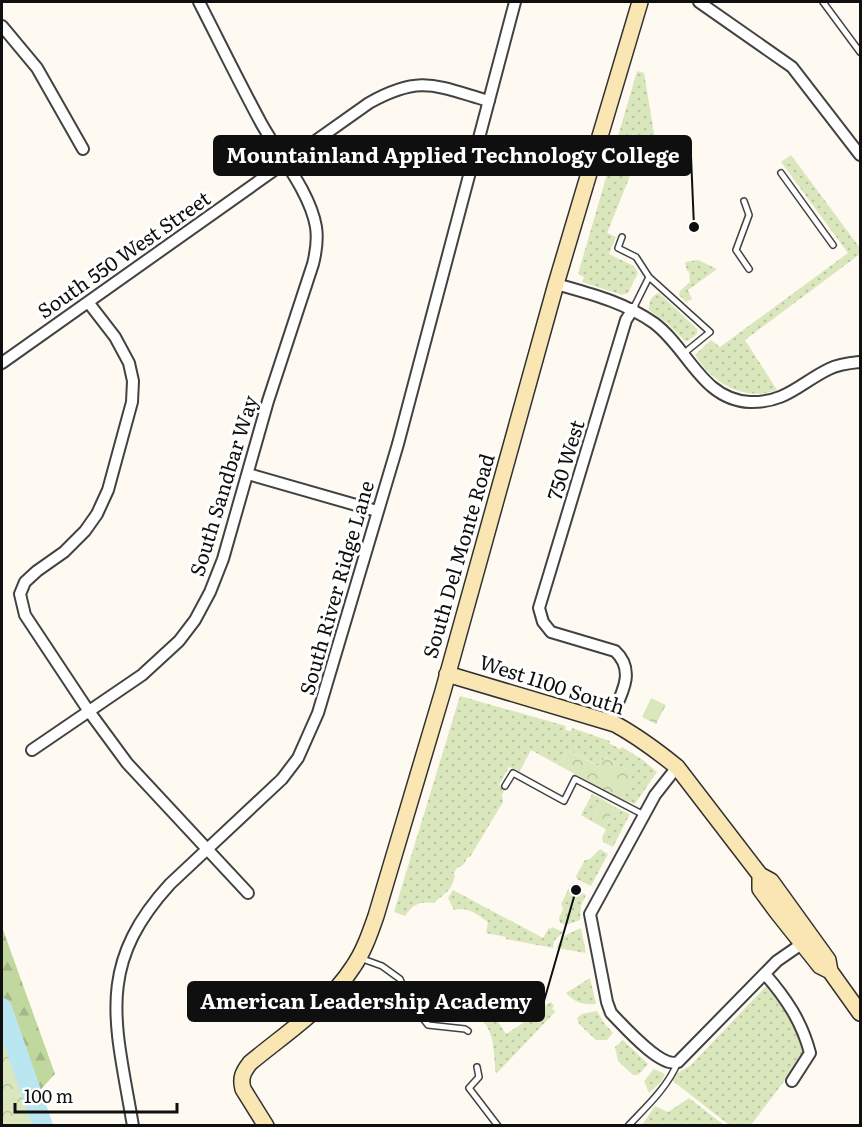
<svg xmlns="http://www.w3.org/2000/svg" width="862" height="1127" font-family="Literata,serif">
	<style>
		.grass { fill: url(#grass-dots) }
		.forest { fill: url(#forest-firs) }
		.park { fill: url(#park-crowns) }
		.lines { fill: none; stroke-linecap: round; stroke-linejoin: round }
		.river { stroke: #bae6f2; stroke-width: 20 }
		.lane-casing { stroke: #424242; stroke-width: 8 }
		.street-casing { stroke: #424242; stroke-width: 14 }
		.secondary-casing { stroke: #313131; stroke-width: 18 }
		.lane { stroke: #fff; stroke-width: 5 }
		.street { stroke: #fff; stroke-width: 10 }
		.secondary { stroke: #f9e6b2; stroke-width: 15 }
		.labels { text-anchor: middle; stroke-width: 6; stroke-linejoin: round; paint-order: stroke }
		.street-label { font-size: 20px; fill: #0f0f0f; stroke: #fff }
		.leader { fill: none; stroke: #0f0f0f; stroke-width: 2 }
		.callout-dot { fill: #0f0f0f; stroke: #fff; stroke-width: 2 }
		.callout { fill: #0f0f0f; stroke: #0f0f0f; stroke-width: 2 }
		.callout-label { font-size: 21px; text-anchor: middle; font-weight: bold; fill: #fff }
	</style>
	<defs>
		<pattern id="grass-dots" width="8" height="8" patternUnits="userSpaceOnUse" patternTransform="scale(1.5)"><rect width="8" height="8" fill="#dae7bd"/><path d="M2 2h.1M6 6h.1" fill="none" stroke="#bac5a1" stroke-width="1.8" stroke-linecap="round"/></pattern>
		<pattern id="forest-firs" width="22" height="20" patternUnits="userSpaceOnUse" patternTransform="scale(1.5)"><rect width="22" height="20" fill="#c0d79e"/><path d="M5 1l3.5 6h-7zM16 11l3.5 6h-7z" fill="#a4b787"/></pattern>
		<pattern id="park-crowns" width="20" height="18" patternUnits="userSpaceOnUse" patternTransform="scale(1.5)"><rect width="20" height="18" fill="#dae7bd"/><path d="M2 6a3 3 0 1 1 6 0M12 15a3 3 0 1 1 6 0" fill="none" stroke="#bac5a1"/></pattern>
	</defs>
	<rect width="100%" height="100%" fill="#fefaf2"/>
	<!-- grass -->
	<path class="grass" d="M 637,71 L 644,73 L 657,151 L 654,159 L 647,160 L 638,156 L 607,233 L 616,237 L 609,254 L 634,266 L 638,273 L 628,293 L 622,295 L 582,282 L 584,277 L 578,274 Z
		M 791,155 L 860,248 L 860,254 L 745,340 L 777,390 C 743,402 713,383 695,355 L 711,340 L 720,347 L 848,253 L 781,162 Z
		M 698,260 L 717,269 L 688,290 L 692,299 L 686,302 L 679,295 L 680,291 L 690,282 L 689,271 L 687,271 L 685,262 Z
		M 659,293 L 697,329 L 697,334 L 689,340 L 685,341 L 668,324 L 649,310 C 649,302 651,295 659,293 Z
		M 460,696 L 566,726 L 565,730 L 571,731 L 572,728 L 610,741 L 609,743 L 620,749 L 622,747 L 643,760 L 657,772 L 635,804 L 621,799 L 633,773 L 605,757 L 600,767 L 568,750 L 560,766 L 531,750 L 520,771 L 509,767 L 499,785 L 505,789 L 502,795 L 503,802 L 470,857 L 468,857 L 463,865 L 457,868 L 453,874 L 455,875 C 451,892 446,892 434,903 C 420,901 413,904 405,916 L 394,912 Z
		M 592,794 L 602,799 L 591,821 L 581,815 Z
		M 615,807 L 630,814 L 613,847 L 603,842 L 602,837 L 606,830 L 604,828 Z
		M 600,849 L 608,854 L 591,886 L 577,879 L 576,876 L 585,860 L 590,859 Z
		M 569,888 L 572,888 L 586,895 L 581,906 L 580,920 L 566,925 L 560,923 L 559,918 L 563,909 L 561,904 Z
		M 453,890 L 543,938 L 549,928 L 551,929 L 552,927 L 563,932 L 554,941 L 553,948 L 506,939 L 506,937 L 486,933 L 488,922 C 478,915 467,906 454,910 L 448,898 Z
		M 581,928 L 586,953 L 557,948 C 561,935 570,933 581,928 Z
		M 590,978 L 596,1004 C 583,1005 575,1003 566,993 Z
		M 767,985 C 783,1007 799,1029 803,1056 L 751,1125 L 729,1125 L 673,1081 L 676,1074 L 691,1065 Z
		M 551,1002 L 554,1006 L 552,1008 L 555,1012 L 496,1074 C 493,1055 496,1027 477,1017 L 493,1014 L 506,1034 L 523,1023 L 521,1021 Z
		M 597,1011 L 604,1023 L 613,1033 L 607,1040 L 596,1040 L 579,1024 L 577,1018 L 582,1014 Z
		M 623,1040 L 648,1064 L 638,1075 L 633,1075 L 618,1061 L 615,1047 Z
		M 654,1069 L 665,1074 L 661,1082 L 649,1093 L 644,1081 Z
		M 689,1098 L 724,1125 L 642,1125 L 655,1106 L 668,1112 Z"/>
	<!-- forest -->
	<path class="forest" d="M 2,927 L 55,1074 L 31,1100 L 2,1125 Z"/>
	<!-- park -->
	<path class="park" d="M 651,698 L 666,705 L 656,724 L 642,717 Z
		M 568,750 L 599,767 L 604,757 L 634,773 L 621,799 L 560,766 Z
		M 602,799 L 615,807 L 604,828 L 591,821 Z
		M 2,1018 L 46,1117 L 46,1125 L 2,1125 Z"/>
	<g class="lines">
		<!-- river -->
		<path class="river" d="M 2,1008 L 43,1126"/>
		<defs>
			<path id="lane" d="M 823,2 L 860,52
				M 781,173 L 833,245
				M 744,201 L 749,215 L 736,250 L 749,269
				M 622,237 L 618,248 L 636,257 L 649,277 L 710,332 L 683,354
				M 633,309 L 649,277
				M 505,786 L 513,773 L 564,801 L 575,779 L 644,815
				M 360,958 L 382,966 L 400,979 L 409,1001 L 428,1025 L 465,1029 L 468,1031
				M 477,1067 L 479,1077 L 469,1088 L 498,1126
				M 628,1126 C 647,1106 667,1088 678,1062"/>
			<path id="street" d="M 699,2 L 792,67 L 860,155
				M 2,26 L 37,68 L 83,149
				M 556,284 C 591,294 624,302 654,323 C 688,348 702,400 750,402 C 786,403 800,383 829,369 C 839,364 850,363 860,362
				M 88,302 L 115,337 L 129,363 L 133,381 L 132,402 L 108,490 L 97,514 L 85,531 L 64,552 L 37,571 L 25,582 L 20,594 L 25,615 L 88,710 L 127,763 L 248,893
				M 2,363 L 369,103 C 421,74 436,86 489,101
				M 248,474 L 377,511
				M 609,722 C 619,698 638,672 615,651 L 551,632 L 543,622 L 539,608 L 626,320 L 633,309
				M 32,750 L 142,675 L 179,641 L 195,620 L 210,592 L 223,559 L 268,401 L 313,264 C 316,252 318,240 316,227 C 310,191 277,153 260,121 C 239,82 219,41 199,2
				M 677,767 L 655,795 L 590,914 L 607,1002 L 611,1013 C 623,1025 661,1069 678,1062 L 777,961 L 803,943
				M 765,974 C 786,998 802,1022 810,1053 L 792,1081
				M 133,1126 C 116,1025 94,967 170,884 L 282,779 L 298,758 L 318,713 L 398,444 L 515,2"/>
			<path id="secondary" d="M 447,674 L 615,724 C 637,736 656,750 677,767 L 760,875 L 771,881 L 828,960 L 830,971
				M 760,875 L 760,889 L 777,912 L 820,966 L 830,971 L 860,1013
				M 266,1126 L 243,1089 C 240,1078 243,1072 250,1063 C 286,1033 327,1007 353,967 C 364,951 370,933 376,916 L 443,691 L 556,284 L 640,2"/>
		</defs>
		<!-- lane casing -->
		<use href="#lane" class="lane-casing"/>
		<!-- street casing -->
		<use href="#street" class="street-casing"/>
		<!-- secondary casing -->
		<use href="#secondary" class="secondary-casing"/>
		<!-- lane -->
		<use href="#lane" class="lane"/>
		<!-- street -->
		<use href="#street" class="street"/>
		<!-- secondary -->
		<use href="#secondary" class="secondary"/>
	</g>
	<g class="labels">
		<!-- street labels -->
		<g class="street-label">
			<text transform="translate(124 255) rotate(-35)" y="7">South 550 West Street</text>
			<text transform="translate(566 460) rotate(-73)" y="7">750 West</text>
			<text transform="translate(224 486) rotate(-73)" y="7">South Sandbar Way</text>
			<text transform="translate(459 556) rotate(-74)" y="7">South Del Monte Road</text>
			<text transform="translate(337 588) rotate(-74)" y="7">South River Ridge Lane</text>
			<text transform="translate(552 685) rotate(18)" y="7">West 1100 South</text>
		</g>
	</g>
	<!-- callouts -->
	<path class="leader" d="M694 227L691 156M576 890L544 1001"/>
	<g class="callout-dot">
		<circle cx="694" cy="227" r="6"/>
		<circle cx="576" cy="890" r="6"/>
	</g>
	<g class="callout">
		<rect x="214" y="136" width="477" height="39" rx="6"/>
		<rect x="188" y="982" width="356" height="39" rx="6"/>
	</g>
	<g class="callout-label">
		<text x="453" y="163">Mountainland Applied Technology College</text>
		<text x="366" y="1009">American Leadership Academy</text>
	</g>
	<!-- border -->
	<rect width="862" height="1127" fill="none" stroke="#0f0f0f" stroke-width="6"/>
	<!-- scale -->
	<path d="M15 1103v9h162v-9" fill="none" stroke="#0f0f0f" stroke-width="3"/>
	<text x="24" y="1103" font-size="18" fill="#0f0f0f" stroke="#ffffff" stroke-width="4.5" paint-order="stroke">100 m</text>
</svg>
